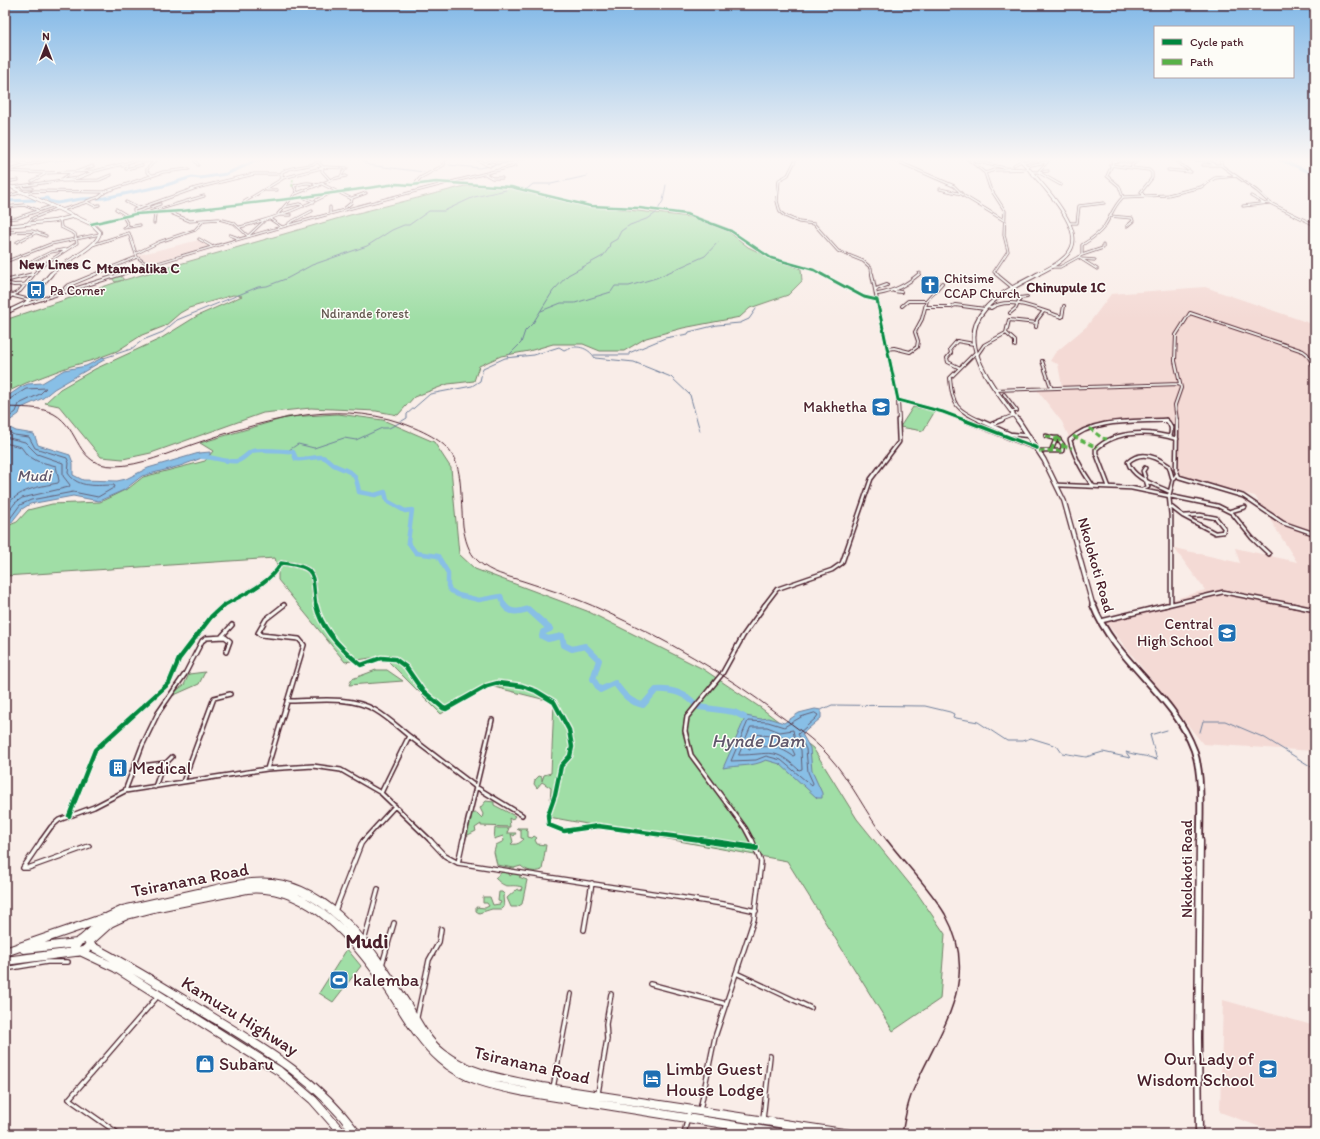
<svg xmlns="http://www.w3.org/2000/svg" width="1320" height="1139" font-family="Itim,sans-serif">
	<style>
		.built { fill: #f4dad5 }
		.green { fill: #a0dea6; stroke: #757e68 }
		.water { fill: #88bfe6; stroke: #6f7f9b }
		.lines { fill: none; stroke-linecap: round; stroke-linejoin: round }
		.shore { stroke: #635f76; stroke-width: 1 }
		.stream { stroke: #6f7f9b; stroke-width: 1 }
		.river-far2 { stroke: #88bfe6; stroke-width: 3 }
		.river-far1 { stroke: #88bfe6; stroke-width: 4.5 }
		.river { stroke: #88bfe6; stroke-width: 6 }
		.street-far4-casing { stroke: #4a1f2b; stroke-width: 3 }
		.street-far3-casing { stroke: #4a1f2b; stroke-width: 4 }
		.street-far2-casing { stroke: #4a1f2b; stroke-width: 5.5 }
		.street-far1-casing { stroke: #4a1f2b; stroke-width: 6 }
		.street-casing { stroke: #4a1f2b; stroke-width: 6 }
		.secondary-far4-casing { stroke: #4a1f2b; stroke-width: 4 }
		.secondary-far3-casing { stroke: #4a1f2b; stroke-width: 5 }
		.secondary-far2-casing { stroke: #4a1f2b; stroke-width: 6 }
		.secondary-far1-casing { stroke: #4a1f2b; stroke-width: 8 }
		.secondary-casing { stroke: #4a1f2b; stroke-width: 9 }
		.highway-casing { stroke: #4a1f2b; stroke-width: 10 }
		.street-far4 { stroke: #fdfcf7; stroke-width: 1.5 }
		.street-far3 { stroke: #fdfcf7; stroke-width: 2 }
		.street-far2 { stroke: #fdfcf7; stroke-width: 2.5 }
		.street-far1 { stroke: #fdfcf7; stroke-width: 3 }
		.street { stroke: #fdfcf7; stroke-width: 3.5 }
		.secondary-far4 { stroke: #fdfcf7; stroke-width: 2.5 }
		.secondary-far3 { stroke: #fdfcf7; stroke-width: 3 }
		.secondary-far2 { stroke: #fdfcf7; stroke-width: 3.5 }
		.secondary-far1 { stroke: #fdfcf7; stroke-width: 4.5 }
		.secondary { stroke: #fdfcf7; stroke-width: 6 }
		.highway { stroke: #fdfcf7; stroke-width: 8 }
		.rail-far1 { stroke: #4a1f2b; stroke-width: 1 }
		.rail { stroke: #4a1f2b; stroke-width: 1.5 }
		.quiet-far1 { stroke: #57b146; stroke-width: 1.5; stroke-dasharray: 3.5 1.5; stroke-linecap: butt }
		.quiet { stroke: #57b146; stroke-width: 3; stroke-dasharray: 5.5 3; stroke-linecap: butt }
		.cycleway-far4-casing { stroke: #fdfcf7; stroke-width: 4 }
		.cycleway-far3-casing { stroke: #fdfcf7; stroke-width: 5 }
		.cycleway-far2-casing { stroke: #fdfcf7; stroke-width: 6 }
		.cycleway-far1-casing { stroke: #fdfcf7; stroke-width: 7 }
		.cycleway-casing { stroke: #fdfcf7; stroke-width: 8 }
		.cycleway-far4 { stroke: #00873e; stroke-width: 2.5 }
		.cycleway-far3 { stroke: #00873e; stroke-width: 3 }
		.cycleway-far2 { stroke: #00873e; stroke-width: 3.5 }
		.cycleway-far1 { stroke: #00873e; stroke-width: 4.5 }
		.cycleway { stroke: #00873e; stroke-width: 6 }
		.labels { text-anchor: middle; stroke-width: 3; stroke-linejoin: round; paint-order: stroke }
		.far-poi-label { font-size: 13px; fill: #4a1f2b; stroke: #fdfcf7; text-anchor: start }
		.far-park-label { font-size: 13px; fill: #645850; stroke: #fdfcf7 }
		.far-quarter-label { font-size: 14px; font-weight: bold; fill: #4a1f2b; stroke: #fdfcf7 }
		.poi-label { font-size: 15px; fill: #4a1f2b; stroke: #fdfcf7; text-anchor: end }
		.street-label { font-size: 15px; fill: #4a1f2b; stroke: #fdfcf7 }
		.water-label { font-size: 16px; font-style: italic; fill: #60576c; stroke: #fdfcf7 }
		.near-poi-label { font-size: 18px; fill: #4a1f2b; stroke: #fdfcf7; text-anchor: start }
		.near-street-label { font-size: 18px; fill: #4a1f2b; stroke: #fdfcf7 }
		.near-water-label { font-size: 19px; font-style: italic; fill: #60576c; stroke: #fdfcf7 }
		.near-quarter-label { font-size: 20px; font-weight: bold; fill: #4a1f2b; stroke: #fdfcf7 }
	</style>
	<rect width="100%" height="100%" fill="#f9ede8"/>
	<filter id="ink" filterUnits="userSpaceOnUse"><feTurbulence type="fractalNoise" baseFrequency=".025" numOctaves="2"/><feDisplacementMap in="SourceGraphic" scale="8" xChannelSelector="R" yChannelSelector="G"/><feConvolveMatrix kernelMatrix="1 2 1 2 8 2 1 2 1" color-interpolation-filters="sRGB"/></filter>
	<g filter="url(#ink)">
		<!-- built -->
		<path class="built" d="M 199,240 L 209,246 L 149,263 L 138,255 Z
			M 1205,287 L 1315,325 L 1315,751 L 1203,744 L 1104,620 L 1205,590 L 1174,548 L 1240,563 L 1235,548 L 1297,562 L 1255,496 L 1179,477 L 1172,421 L 1103,423 L 1070,439 L 1062,422 L 1037,390 L 1062,387 L 1058,364 L 1050,361 L 1055,353 L 1087,326 L 1111,294 Z
			M 1223,1000 L 1315,1026 L 1315,1134 L 1279,1134 L 1220,1112 Z"/>
		<!-- green -->
		<path class="green" d="M 465,186 L 508,187 L 547,197 L 593,206 L 690,217 L 728,231 L 748,247 L 773,259 L 801,269 L 802,281 L 788,295 L 750,308 L 740,317 L 683,328 L 646,338 L 624,351 L 600,351 L 583,344 L 553,344 L 529,351 L 501,356 L 479,366 L 474,381 L 448,384 L 414,397 L 398,415 L 376,411 L 311,408 L 263,413 L 151,453 L 123,459 L 101,457 L 59,406 L 45,403 L 60,389 L 95,369 L 160,339 L 197,316 L 242,296 L 233,295 L 189,308 L 180,313 L 165,326 L 142,335 L 117,351 L 93,360 L 68,367 L 26,383 L 5,393 L 5,320 L 123,280 L 115,282 L 112,278 L 120,275 L 124,280 L 350,215 Z
			M 913,407 L 935,411 L 923,431 L 900,427 Z
			M 338,414 L 383,420 L 434,442 L 451,468 L 459,554 L 475,569 L 587,611 L 703,669 L 761,708 L 813,748 L 857,819 L 917,893 L 945,934 L 940,999 L 893,1031 L 787,861 L 549,817 L 551,788 L 542,782 L 537,788 L 534,784 L 535,780 L 539,776 L 542,777 L 542,781 L 544,775 L 551,773 L 554,702 L 486,685 L 441,714 L 383,656 L 345,662 L 278,580 L 278,569 L 275,558 L 5,576 L 5,527 L 17,522 L 28,510 L 52,504 L 100,502 L 129,488 L 143,477 L 205,461 L 213,451 L 200,443 L 288,417 Z
			M 376,670 L 387,670 L 403,681 L 349,685 L 352,679 Z
			M 205,672 L 199,684 L 172,696 L 173,693 L 184,685 L 189,674 Z
			M 486,801 L 494,802 L 494,805 L 515,816 L 512,820 L 509,818 L 510,827 L 481,826 L 481,824 L 475,828 L 476,831 L 466,836 L 463,833 L 465,829 L 469,827 L 466,822 C 467,816 471,813 477,813 L 482,818 L 483,814 L 480,808 Z
			M 495,828 L 509,828 L 507,833 L 516,833 L 514,836 L 511,834 L 513,842 L 511,844 C 517,845 520,843 524,839 L 521,838 L 521,830 L 517,828 L 528,828 L 525,830 L 528,831 L 528,837 L 532,838 L 534,836 L 537,838 L 535,840 L 537,844 L 546,845 L 542,870 C 535,873 526,871 521,866 L 514,868 L 497,865 L 494,852 L 496,845 L 504,841 L 503,836 L 494,839 Z
			M 516,871 L 524,874 L 519,877 L 527,880 L 522,904 L 517,907 L 511,907 L 507,898 L 517,889 L 521,891 L 522,887 C 508,883 508,891 495,878 L 502,872 L 508,872 L 510,876 Z
			M 499,892 L 502,892 L 505,895 L 503,896 L 504,907 L 502,909 L 492,909 L 479,913 L 476,911 L 476,907 L 485,908 L 489,906 L 487,903 L 483,903 L 483,897 L 490,897 L 493,905 L 500,904 L 501,902 L 498,901 Z
			M 347,949 L 361,966 L 333,1002 L 319,993 Z"/>
		<!-- water -->
		<path class="water" d="M 104,357 L 104,360 L 54,389 L 43,398 L 21,408 L 19,414 L 8,422 L 6,426 L 16,431 L 34,434 L 38,445 L 70,455 L 73,463 L 73,475 L 83,480 L 117,481 L 126,479 L 148,468 L 199,453 L 210,452 L 210,455 L 180,466 L 142,476 L 124,490 L 99,501 L 73,496 L 30,504 L 22,509 L 11,523 L 5,525 L 5,398 L 21,387 L 28,384 L 42,383 L 64,370 L 86,366 Z
			M 815,709 L 821,710 L 821,718 L 802,734 L 810,748 L 812,771 L 822,793 L 822,798 L 817,798 L 780,764 L 766,760 C 753,767 737,765 723,768 L 746,716 L 761,719 L 768,718 L 784,723 L 799,713 Z"/>
		<g class="lines">
			<!-- shore -->
			<path class="shore" d="M 5,402 L 26,389 L 46,388 L 40,394 L 19,404 L 16,412 L 5,420
				M 5,430 L 14,435 L 29,437 L 35,448 L 67,458 L 69,463 L 68,473 C 78,489 98,485 114,485 L 115,487 L 98,497 L 73,492 L 31,500 L 20,505 L 9,520 L 5,522
				M 5,437 L 25,442 L 37,454 L 63,463 L 63,476 L 70,485 L 69,487 L 22,498 L 15,503 L 5,516
				M 5,443 L 21,447 L 27,455 L 37,461 L 56,466 L 59,481 L 58,483 C 37,487 19,489 5,507
				M 815,713 L 818,715 L 816,718 L 798,734 L 806,749 L 808,772 L 813,783 L 812,786 L 781,760 L 766,756 L 756,760 L 731,761 L 748,721 L 768,722 L 784,727 L 801,717 Z
				M 751,727 L 767,727 L 780,732 L 793,730 L 795,740 L 801,750 L 802,769 L 799,770 C 773,746 771,755 739,755 Z
				M 754,734 L 787,738 L 795,755 L 793,756 C 777,745 767,745 749,749 L 748,747 Z"/>
			<!-- stream -->
			<path class="stream" d="M 30,159 L 43,161
				M 361,159 L 368,165 L 424,172
				M 254,161 L 290,159
				M 45,162 L 79,159
				M 449,165 L 479,168 L 528,159
				M 521,188 L 527,189 L 533,184 L 551,184 L 587,176
				M 541,311 L 561,303 L 575,303 L 611,292 L 615,286 L 629,286 L 656,278 L 705,256 L 718,242
				M 594,355 L 629,355 L 629,353 L 665,338 L 688,334 L 689,332 L 717,325 L 740,323 L 749,319 L 756,309
				M 507,357 L 521,343 L 525,331 L 533,323 L 553,291 L 568,275 L 603,256 L 609,248 L 610,243 L 617,239 L 621,231 L 630,225 L 649,218 L 656,213 L 663,201 L 666,185
				M 104,358 L 131,349 L 143,340 L 163,332 L 177,320 L 258,287 L 267,286 L 288,278 L 312,265 L 367,246 L 392,230 L 404,225 L 409,225 L 429,211 L 444,211 L 474,197 L 506,190
				M 402,421 L 407,418 L 407,414 L 430,394 L 472,386 L 480,381 L 483,368 L 505,358 L 534,355 L 559,347 L 564,350 C 576,344 588,347 595,358 L 634,362 L 671,377 L 690,395 L 700,431
				M 289,450 L 298,444 L 314,448 L 344,438 L 356,440 L 382,428 L 389,428 L 401,422
				M 821,710 L 832,705 L 925,706 L 950,712 L 954,714 L 953,717 L 956,718 L 978,722 L 1007,741 L 1022,741 L 1031,738 L 1057,746 L 1062,753 L 1086,757 L 1103,752 L 1130,758 L 1126,752 C 1138,756 1146,755 1157,760 L 1150,735 L 1167,730
				M 1200,732 L 1203,721 L 1225,721 L 1265,738 L 1315,769"/>
			<!-- river-far2 -->
			<path class="river-far2" d="M 1278,159 C 1291,164 1302,168 1315,175
				M 41,199 L 47,198 L 49,201 L 57,203 L 81,199 L 104,198 L 163,186 L 192,177 L 200,178 L 226,174 L 249,164 L 255,159
				M 5,201 L 36,200"/>
			<!-- river-far1 -->
			<path class="river-far1" d="M 202,457 C 214,456 225,463 237,461 C 243,460 247,453 253,451 C 256,449 290,451 293,452 L 296,459 C 305,460 312,457 321,457 C 327,457 329,462 334,465 C 352,474 355,469 359,492 L 375,495 L 385,492 L 387,501 L 405,511 L 412,510 L 408,542 L 416,553 L 438,556 L 448,573 L 448,586 L 450,590 L 458,595 L 479,600 L 501,596 L 504,606"/>
			<!-- river -->
			<path class="river" d="M 504,605 C 510,614 519,612 528,609 L 550,629 L 543,632 L 542,636 L 548,639 L 562,636 L 564,645 L 572,649 L 585,646 L 599,660 L 593,679 L 600,690 L 615,683 C 623,694 629,702 643,705 L 656,690 C 672,689 685,693 696,705
				M 699,707 L 734,712 L 744,717"/>
			<defs>
				<path id="street-far4" d="M 194,159 L 198,165
					M 476,159 L 487,165
					M 796,159 L 788,175 L 779,180 L 777,201 L 780,212 L 785,216 L 799,222 L 814,224 L 838,251 L 863,261 L 871,268
					M 892,159 L 954,186 L 964,196 L 1005,221
					M 968,159 L 985,173 L 990,188 L 1005,211 L 1004,235 L 1008,251 L 994,272 L 998,275
					M 1111,159 L 1113,163 L 1107,176 L 1119,186 L 1123,197
					M 1188,159 L 1207,161 L 1214,164
					M 1220,159 L 1222,166 L 1257,191 L 1270,203 L 1315,225
					M 143,160 L 142,162 L 154,161
					M 969,160 L 1005,168 L 1022,169
					M 1112,161 L 1132,162
					M 9,162 L 15,161 L 29,165
					M 1022,162 L 1035,160
					M 319,163 L 323,167 L 322,171 L 330,180
					M 485,163 L 493,159
					M 1014,165 L 1021,161
					M 1110,165 L 1132,168 L 1132,165 L 1140,159
					M 1203,165 L 1221,165
					M 122,166 L 127,165 L 126,169 L 142,165
					M 490,166 L 487,165 L 507,161
					M 1026,166 L 1046,162
					M 1132,168 L 1149,170 L 1152,173 L 1152,178 L 1141,192 L 1144,196
					M 1168,170 L 1191,172 L 1173,159
					M 5,171 L 46,173 L 95,171 L 142,159
					M 5,171 L 52,159
					M 79,171 L 93,166
					M 1048,171 L 1038,172 L 1061,185
					M 1030,172 L 1038,172 L 1050,159
					M 985,173 L 995,170 L 1028,169
					M 485,174 L 492,178 L 502,178
					M 152,175 L 147,172 L 147,169 L 157,159
					M 341,176 L 344,171
					M 283,178 L 325,167 L 347,168
					M 62,179 L 73,172
					M 99,180 L 111,175
					M 32,181 L 45,174
					M 62,181 L 99,180
					M 5,182 L 18,180
					M 416,183 L 420,178 L 444,165 L 445,159
					M 322,184 L 352,199 L 351,203 L 345,208
					M 23,186 L 23,188 L 32,188
					M 13,187 L 78,178 L 93,172
					M 940,189 L 962,194
					M 266,190 L 277,190
					M 297,192 L 294,186 C 303,183 311,181 319,186
					M 25,193 L 35,191 L 104,192 L 163,172 L 189,169
					M 1251,196 L 1263,203
					M 5,197 L 23,192
					M 303,197 L 314,202
					M 352,198 L 366,193
					M 87,201 L 99,197 L 105,192
					M 126,202 L 138,208
					M 244,202 L 282,179 L 282,172 C 295,164 311,169 322,159
					M 1243,206 L 1269,203
					M 5,207 L 24,205 L 37,210
					M 285,207 L 299,204 L 304,206
					M 330,207 L 330,213
					M 116,209 L 126,215
					M 62,210 L 87,202 L 95,206 L 99,205
					M 136,212 L 160,204
					M 150,212 L 204,196
					M 171,213 L 190,221 L 219,219 L 234,223 L 248,236 L 263,222
					M 135,214 L 134,210 L 196,188 L 254,174 L 282,174
					M 278,214 L 295,194 L 333,179 L 346,176
					M 281,215 L 291,215
					M 123,216 L 128,225 L 124,228 L 140,225
					M 1110,216 L 1132,218 L 1133,221 L 1127,226
					M 5,219 L 17,218 L 52,206
					M 270,219 L 282,227
					M 154,223 L 155,214
					M 1070,223 L 1077,223 L 1079,206 L 1104,203
					M 27,224 L 33,218 L 58,208
					M 91,224 L 135,214 L 182,211 L 297,198 L 396,184 L 412,185 L 436,182 L 511,187 L 590,206 L 639,208 L 686,214 L 731,231 L 771,258 L 814,270 L 823,275
					M 289,225 L 289,223 L 312,211
					M 240,227 C 272,219 302,208 331,193
					M 5,232 L 32,231 L 46,236
					M 230,235 L 238,238
					M 199,239 L 211,246
					M 17,242 L 37,232
					M 92,245 L 129,233 L 137,257 L 148,265
					M 137,253 L 159,242 L 195,230 L 204,220
					M 1082,255 L 1082,245 C 1090,240 1099,234 1104,227 C 1112,215 1112,208 1123,197 L 1168,195 L 1201,187 L 1215,178 L 1236,176
					M 1078,257 L 1097,269
					M 1081,259 L 1095,260
					M 5,262 L 51,244 L 100,234
					M 44,264 L 29,263 L 51,252 L 67,249
					M 1051,267 L 1060,267 L 1082,255 L 1103,248 L 1103,245
					M 871,268 L 872,275
					M 29,275 L 33,274
					M 33,275 L 40,267 L 77,243 L 75,234 L 61,227 L 60,220
					M 93,275 L 137,257
					M 119,275 C 250,234 382,199 515,166
					M 918,275 L 920,273"/>
				<path id="street-far3" d="M 821,274 L 864,297 L 877,300 L 898,400 L 943,412 L 966,421
					M 872,274 L 877,300
					M 996,274 L 1013,288
					M 5,281 L 33,274
					M 5,283 L 14,285 L 43,284
					M 876,289 L 887,285
					M 894,291 L 901,292
					M 66,292 L 65,288 L 67,286 L 96,274
					M 5,294 L 14,295
					M 878,294 C 895,291 906,285 919,274
					M 14,296 L 30,300
					M 5,300 L 20,291 L 34,274
					M 26,304 L 122,274
					M 902,306 L 908,301 L 927,301
					M 925,307 L 951,307 L 955,305 L 985,309
					M 987,307 L 991,308 C 1011,295 1041,311 1062,317 L 1064,306
					M 1010,313 L 1016,308 L 1020,298 L 1027,297
					M 1036,327 L 1037,320 L 1043,312
					M 1006,333 L 1015,341 L 1015,346
					M 887,349 L 894,348 L 910,352 L 917,347 L 918,341 L 915,332 L 922,319 L 927,300 L 942,283
					M 975,353 L 950,378 C 952,406 957,410 981,421
					M 977,355 L 984,345 L 1006,333 L 1009,320 L 1037,323
					M 1042,361 L 1051,387
					M 960,368 L 948,362 L 947,358 L 951,353 L 950,349 L 957,341 L 974,344
					M 996,390 L 1180,384
					M 1004,394 L 1017,411 L 1012,411
					M 898,400 L 899,421
					M 999,421 L 1014,415
					M 1151,421 L 1167,421
					M 1177,421 L 1175,405 L 1181,388 L 1175,361 L 1176,335 L 1190,313 L 1303,351 L 1307,354 L 1315,368"/>
				<path id="street-far2" d="M 964,420 L 1035,448
					M 979,420 L 1010,434 L 1029,436
					M 1166,420 C 1172,425 1172,430 1170,437
					M 1177,420 L 1176,470 L 1179,477 L 1243,496 L 1283,523 L 1315,534
					M 992,424 L 1002,420
					M 1046,436 L 1056,439 L 1051,451
					M 1039,451 L 1062,451 L 1063,445 L 1058,438 L 1054,438
					M 1057,485 L 1131,488 L 1218,506 L 1232,513 L 1252,538 L 1269,554
					M 1093,486 C 1083,472 1074,457 1070,440 C 1092,418 1136,422 1165,420
					M 1109,487 L 1096,453 L 1096,449 C 1117,429 1151,431 1177,439
					M 1142,490 L 1148,487 L 1143,471 L 1145,468
					M 1170,492 C 1156,485 1133,479 1128,462 C 1141,450 1157,457 1169,466 L 1173,480
					M 1170,506 L 1183,516
					M 1231,511 L 1245,507
					M 1200,515 L 1216,518 L 1224,528 L 1223,532 L 1215,533 L 1183,516 Z
					M 1171,604 L 1171,516 L 1169,496 L 1173,480 L 1177,474
					M 223,606 C 242,595 270,584 281,563 C 320,567 311,574 316,606
					M 282,606 L 284,605
					M 764,606 L 777,589 L 832,570 L 842,563 L 871,479 L 899,442 L 898,420
					M 1163,606 L 1223,592 L 1296,606"/>
				<path id="street-far1" d="M 316,605 C 321,629 342,650 361,665 L 381,658 L 395,659 L 406,667 L 422,690 L 443,708 L 446,709 L 487,686 L 498,683 L 522,686 L 536,691 L 554,702 L 569,730 L 572,747 L 570,756 L 561,766 L 555,795 L 548,815 L 549,825 L 564,831 L 598,826 L 708,841
					M 1291,605 L 1315,610
					M 1101,621 L 1167,605
					M 222,636 L 232,625
					M 287,701 C 314,701 350,695 375,710 C 387,717 398,727 409,736
					M 492,720 L 476,787 L 522,815
					M 134,767 L 165,763
					M 267,769 L 304,645 L 299,639 L 261,635 L 258,633 L 266,619 L 284,605
					M 183,782 L 214,698 L 230,694
					M 155,787 L 162,767 L 172,757
					M 125,791 L 142,746 L 158,713 L 185,674 L 202,641 L 206,638 L 225,637 L 230,641 L 226,652
					M 381,793 L 409,736 L 476,787 L 463,841
					M 69,816 L 95,750 L 169,683 L 179,659 L 211,617 L 224,605
					M 41,841 L 51,827 L 59,820 L 94,807 L 125,791 L 267,769 L 313,766 L 341,770 L 381,793 L 431,841
					M 363,841 L 395,806
					M 752,841 L 745,828 L 691,755 L 685,731 L 687,717 L 722,674 L 743,636 L 765,605"/>
				<path id="street" d="M 42,840 L 23,868 L 28,868 L 89,846
					M 430,840 L 445,856 L 458,863 L 729,905 L 756,911
					M 701,840 L 756,848
					M 458,863 L 463,840
					M 335,911 L 361,844 L 364,840
					M 584,930 L 592,883
					M 364,941 L 378,889
					M 382,965 L 394,923
					M 5,969 L 47,962 L 68,962
					M 736,973 L 811,1008
					M 650,984 L 726,1004
					M 417,1017 L 429,960 L 439,942 L 441,929
					M 553,1088 L 571,994
					M 598,1093 L 607,1039 L 606,1024 L 611,994
					M 700,1110 L 715,1037 L 754,919 L 761,862 L 752,840
					M 763,1119 L 770,1056
					M 119,1134 L 69,1099 L 158,996
					M 684,1134 L 689,1111"/>
				<path id="secondary-far4" d="M 1020,159 C 1034,176 1082,223 1072,247 C 1067,260 1048,269 1036,275
					M 5,184 L 93,225 L 100,232 C 97,250 62,261 50,275
					M 5,226 L 55,221 L 75,216"/>
				<path id="secondary-far3" d="M 5,313 L 26,303 L 51,274
					M 1018,421 C 998,392 953,344 985,309 C 999,293 1020,284 1038,274"/>
				<path id="secondary-far2" d="M 1018,420 L 1044,460 L 1064,501 L 1093,606"/>
				<path id="secondary-far1" d="M 1093,605 C 1115,662 1173,693 1194,750 C 1203,776 1200,814 1200,841"/>
				<path id="secondary" d="M 1199,1134 L 1198,1038 L 1200,840"/>
				<path id="highway" d="M 87,938 L 90,943 C 87,950 83,952 75,952 L 74,948 L 79,941 Z
					M 83,939 L 108,917 L 123,910 C 150,904 176,898 203,892 C 226,887 248,881 272,883 C 335,890 376,957 407,1005 C 417,1022 426,1041 443,1054 C 470,1075 509,1080 542,1087 L 850,1134
					M 90,941 L 110,923 L 127,915 L 158,907 L 247,889 C 310,883 357,942 389,989 C 405,1013 419,1040 441,1059 C 464,1080 496,1086 525,1092 L 786,1134
					M 89,945 C 132,967 171,992 212,1017 C 268,1051 317,1080 357,1134
					M 24,949 L 77,943
					M 8,951 L 104,918
					M 82,952 L 116,968 L 279,1071 L 313,1100 L 343,1134
					M 5,961 L 75,952"/>
			</defs>
			<!-- street-far4 casing -->
			<use href="#street-far4" class="street-far4-casing"/>
			<!-- street-far3 casing -->
			<use href="#street-far3" class="street-far3-casing"/>
			<!-- street-far2 casing -->
			<use href="#street-far2" class="street-far2-casing"/>
			<!-- street-far1 casing -->
			<use href="#street-far1" class="street-far1-casing"/>
			<!-- street casing -->
			<use href="#street" class="street-casing"/>
			<!-- secondary-far4 casing -->
			<use href="#secondary-far4" class="secondary-far4-casing"/>
			<!-- secondary-far3 casing -->
			<use href="#secondary-far3" class="secondary-far3-casing"/>
			<!-- secondary-far2 casing -->
			<use href="#secondary-far2" class="secondary-far2-casing"/>
			<!-- secondary-far1 casing -->
			<use href="#secondary-far1" class="secondary-far1-casing"/>
			<!-- secondary casing -->
			<use href="#secondary" class="secondary-casing"/>
			<!-- highway casing -->
			<use href="#highway" class="highway-casing"/>
			<!-- street-far4 -->
			<use href="#street-far4" class="street-far4"/>
			<!-- street-far3 -->
			<use href="#street-far3" class="street-far3"/>
			<!-- street-far2 -->
			<use href="#street-far2" class="street-far2"/>
			<!-- street-far1 -->
			<use href="#street-far1" class="street-far1"/>
			<!-- street -->
			<use href="#street" class="street"/>
			<!-- secondary-far4 -->
			<use href="#secondary-far4" class="secondary-far4"/>
			<!-- secondary-far3 -->
			<use href="#secondary-far3" class="secondary-far3"/>
			<!-- secondary-far2 -->
			<use href="#secondary-far2" class="secondary-far2"/>
			<!-- secondary-far1 -->
			<use href="#secondary-far1" class="secondary-far1"/>
			<!-- secondary -->
			<use href="#secondary" class="secondary"/>
			<!-- highway -->
			<use href="#highway" class="highway"/>
			<!-- rail-far1 -->
			<path class="rail-far1" d="M 5,407 C 21,408 40,406 54,414 C 81,429 75,466 114,466 C 141,466 168,453 194,444 C 259,422 333,399 402,423 C 468,447 458,466 463,526 C 465,539 468,552 478,561 C 491,573 507,576 523,581 C 550,590 577,598 602,610 C 665,639 725,673 779,715 C 796,727 813,739 827,754 C 851,780 866,814 887,841"/>
			<!-- rail -->
			<path class="rail" d="M 887,840 C 906,865 929,887 945,914 C 981,978 942,1027 916,1084 C 908,1100 905,1117 902,1134"/>
			<!-- quiet-far1 -->
			<path class="quiet-far1" d="M 293,179 L 292,186 L 294,186"/>
			<!-- quiet -->
			<path class="quiet" d="M 1089,428 L 1102,438 L 1107,439
				M 1046,436 L 1056,439 L 1051,451
				M 1073,436 L 1097,448
				M 1062,446 L 1072,448
				M 1039,451 L 1062,451 L 1063,445 L 1058,438 L 1054,438"/>
			<defs>
				<path id="cycleway-far4" d="M 91,224 L 135,214 L 182,211 L 297,198 L 396,184 L 412,185 L 436,182 L 511,187 L 590,206 L 639,208 L 686,214 L 731,231 L 771,258 L 814,270 L 823,275"/>
				<path id="cycleway-far3" d="M 821,274 L 864,297 L 877,300 L 898,400 L 943,412 L 967,421"/>
				<path id="cycleway-far2" d="M 964,420 L 1037,448
					M 223,606 C 242,595 270,584 281,563 C 320,567 311,574 316,606"/>
				<path id="cycleway-far1" d="M 316,605 C 321,629 342,650 361,665 L 381,658 L 395,659 L 406,667 L 422,690 L 443,708 L 446,709 L 487,686 L 498,683 L 522,686 L 536,691 L 554,702 L 569,730 L 572,747 L 570,756 L 561,766 L 555,795 L 548,815 L 549,825 L 564,831 L 598,826 L 708,841
					M 69,816 L 95,750 L 169,683 L 179,659 L 211,617 L 224,605"/>
				<path id="cycleway" d="M 701,840 L 756,848"/>
			</defs>
			<!-- cycleway-far4 casing -->
			<use href="#cycleway-far4" class="cycleway-far4-casing"/>
			<!-- cycleway-far3 casing -->
			<use href="#cycleway-far3" class="cycleway-far3-casing"/>
			<!-- cycleway-far2 casing -->
			<use href="#cycleway-far2" class="cycleway-far2-casing"/>
			<!-- cycleway-far1 casing -->
			<use href="#cycleway-far1" class="cycleway-far1-casing"/>
			<!-- cycleway casing -->
			<use href="#cycleway" class="cycleway-casing"/>
			<!-- cycleway-far4 -->
			<use href="#cycleway-far4" class="cycleway-far4"/>
			<!-- cycleway-far3 -->
			<use href="#cycleway-far3" class="cycleway-far3"/>
			<!-- cycleway-far2 -->
			<use href="#cycleway-far2" class="cycleway-far2"/>
			<!-- cycleway-far1 -->
			<use href="#cycleway-far1" class="cycleway-far1"/>
			<!-- cycleway -->
			<use href="#cycleway" class="cycleway"/>
		</g>
	</g>
	<!-- sky -->
	<linearGradient id="sky" x2="0" y2="1"><stop stop-color="#81b8e7"/><stop offset="0.5" stop-color="#fcf7f5"/><stop offset="1" stop-color="#fcf7f5" stop-opacity="0"/></linearGradient>
	<rect width="1320" height="319" fill="url(#sky)"/>
	<!-- icons -->
	<defs>
		<symbol id="church-square" viewBox="-11 -11 22 22"><rect x="-9" y="-9" width="18" height="18" rx="4" fill="#1f6fb2" stroke="#fdfcf7"/><path d="M-1.2-6h2.4v3.5h3.3v2.4h-3.3V6h-2.4V-.1h-3.3v-2.4h3.3Z" fill="#fff"/></symbol>
		<symbol id="bus-square" viewBox="-11 -11 22 22"><rect x="-9" y="-9" width="18" height="18" rx="4" fill="#1f6fb2" stroke="#fdfcf7"/><path d="M-5-6H5V4H4V6H2V4H-2V6H-4V4H-5ZM-3.5-4V0h7V-4ZM-3.5 1.2v1.5H-2V1.2ZM2 1.2v1.5H3.5V1.2Z" fill="#fff"/></symbol>
		<symbol id="school-square" viewBox="-11 -11 22 22"><rect x="-9" y="-9" width="18" height="18" rx="4" fill="#1f6fb2" stroke="#fdfcf7"/><path d="M0-5L7-2L0 1L-7-2ZM-4 1L0 2.5L4 1V4Q0 6-4 4Z" fill="#fff"/></symbol>
		<symbol id="building-square" viewBox="-11 -11 22 22"><rect x="-9" y="-9" width="18" height="18" rx="4" fill="#1f6fb2" stroke="#fdfcf7"/><path d="M-4-6H4V6H1V3H-1V6H-4ZM-2.5-4.3h1.7v1.8h-1.7ZM.8-4.3h1.7v1.8H.8ZM-2.5-1h1.7V.8h-1.7ZM.8-1h1.7V.8H.8Z" fill="#fff"/></symbol>
		<symbol id="stadium-square" viewBox="-11 -11 22 22"><rect x="-9" y="-9" width="18" height="18" rx="4" fill="#1f6fb2" stroke="#fdfcf7"/><path d="M0-5a6.5 5 0 1 0 0 10a6.5 5 0 1 0 0-10ZM-3.5-1.8h7v3.6h-7Z" fill="#fff"/></symbol>
		<symbol id="shop-square" viewBox="-11 -11 22 22"><rect x="-9" y="-9" width="18" height="18" rx="4" fill="#1f6fb2" stroke="#fdfcf7"/><path d="M-5-2.5h2.3a2.7 3.5 0 0 1 5.4 0H5L5.5 6h-11ZM-1.5-2.5h3a1.5 2.3 0 0 0-3 0Z" fill="#fff"/></symbol>
		<symbol id="hotel-square" viewBox="-11 -11 22 22"><rect x="-9" y="-9" width="18" height="18" rx="4" fill="#1f6fb2" stroke="#fdfcf7"/><path d="M-6-4.5h1.5V1H6V5H4.5V3h-9V5H-6ZM-4 0a1.8 1.8 0 1 1 3.6 0ZM.5 0V-2.5h3Q6-2.5 6 0Z" fill="#fff"/></symbol>
	</defs>
	<g fill-rule="evenodd">
		<use href="#church-square" x="919" y="274" width="22" height="22"/>
		<use href="#bus-square" x="25" y="279" width="22" height="22"/>
		<use href="#school-square" x="870" y="396" width="22" height="22"/>
		<use href="#school-square" x="1216" y="622" width="22" height="22"/>
		<use href="#building-square" x="107" y="757" width="22" height="22"/>
		<use href="#stadium-square" x="328" y="969" width="22" height="22"/>
		<use href="#shop-square" x="194" y="1053" width="22" height="22"/>
		<use href="#school-square" x="1257" y="1058" width="22" height="22"/>
		<use href="#hotel-square" x="641" y="1068" width="22" height="22"/>
	</g>
	<g class="labels">
		<!-- far-poi labels -->
		<g class="far-poi-label">
			<text x="944" y="283">Chitsime<tspan x="944" dy="15">CCAP Church</tspan></text>
			<text x="50" y="295">Pa Corner</text>
		</g>
		<!-- far-park labels -->
		<g class="far-park-label">
			<text x="365" y="318">Ndirande forest</text>
		</g>
		<!-- far-quarter labels -->
		<g class="far-quarter-label">
			<text x="55" y="269">New Lines C</text>
			<text x="138" y="273">Mtambalika C</text>
			<text x="1066" y="292">Chinupule 1C</text>
		</g>
		<!-- poi labels -->
		<g class="poi-label">
			<text x="867" y="412">Makhetha</text>
			<text x="1213" y="629">Central<tspan x="1213" dy="17">High School</tspan></text>
		</g>
		<!-- street labels -->
		<g class="street-label">
			<text transform="translate(1096 565) rotate(74)" y="5">Nkolokoti Road</text>
			<text transform="translate(1187 869) rotate(-90)" y="5">Nkolokoti Road</text>
		</g>
		<!-- water labels -->
		<g class="water-label">
			<text x="34" y="481">Mudi</text>
		</g>
		<!-- near-poi labels -->
		<g class="near-poi-label">
			<text x="132" y="774">Medical</text>
			<text x="353" y="986">kalemba</text>
			<text x="1254" y="1065" text-anchor="end">Our Lady of<tspan x="1254" dy="21">Wisdom School</tspan></text>
			<text x="219" y="1070">Subaru</text>
			<text x="666" y="1075">Limbe Guest<tspan x="666" dy="21">House Lodge</tspan></text>
		</g>
		<!-- near-street labels -->
		<g class="near-street-label">
			<text transform="translate(190 880) rotate(-11)" y="6">Tsiranana Road</text>
			<text transform="translate(240 1016) rotate(32)" y="6">Kamuzu Highway</text>
			<text transform="translate(532 1065) rotate(13)" y="6">Tsiranana Road</text>
		</g>
		<!-- near-water labels -->
		<g class="near-water-label">
			<text x="758" y="747">Hynde Dam</text>
		</g>
		<!-- near-quarter labels -->
		<g class="near-quarter-label">
			<text x="367" y="948">Mudi</text>
		</g>
	</g>
	<!-- margin -->
	<rect width="1320" height="1139" fill="none" stroke="#fdfcf7" stroke-width="20"/>
	<rect x="10" y="10" width="1300" height="1119" fill="none" stroke="#4a1f2b" stroke-width="1.5" filter="url(#ink)"/>
	<!-- legend -->
	<rect x="1154" y="26" width="140" height="52" fill="#fdfcf7" stroke="#b5a4a5"/>
	<rect x="1162" y="39" width="20" height="6" fill="#00873e" stroke="#b5a4a5"/>
	<text x="1190" y="46" font-size="12" fill="#4a1f2b">Cycle path</text>
	<rect x="1162" y="59" width="20" height="6" fill="#57b146" stroke="#b5a4a5"/>
	<text x="1190" y="66" font-size="12" fill="#4a1f2b">Path</text>
	<!-- north arrow -->
	<g transform="translate(46 46)" stroke="#fdfcf7" stroke-width="3" paint-order="stroke">
	<path d="M0-3L7 15L0 10L-7 15Z" fill="#4a1f2b"/>
	<text y="-6" font-size="11" font-weight="bold" text-anchor="middle" fill="#4a1f2b">N</text>
	</g>
</svg>
